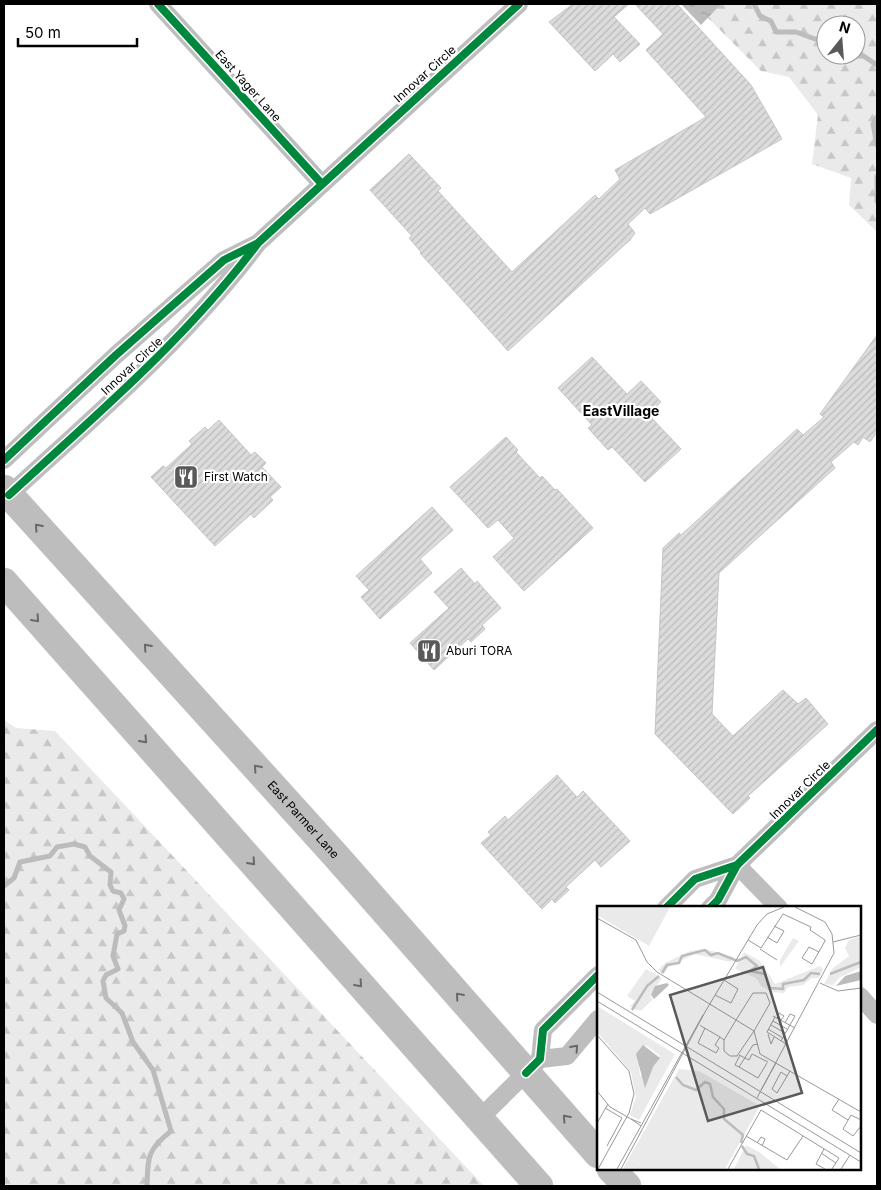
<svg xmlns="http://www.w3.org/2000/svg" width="881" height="1190" font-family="Inter,sans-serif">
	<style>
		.forest { fill: url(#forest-firs); fill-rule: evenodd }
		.water { fill: url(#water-ripples) }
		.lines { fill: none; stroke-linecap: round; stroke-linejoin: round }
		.stream { stroke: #bcbcbc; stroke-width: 5 }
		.building { fill: url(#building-hatch); stroke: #c5c5c5 }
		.primary-casing { stroke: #dbdbdb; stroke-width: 29 }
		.minor { stroke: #bebebe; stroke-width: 18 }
		.primary { stroke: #bdbdbd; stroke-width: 28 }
		.cycleway-casing { stroke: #fff; stroke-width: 11 }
		.cycleway { stroke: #00873e; stroke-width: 8 }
		.oneway { stroke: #686868 }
		.labels { text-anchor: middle; stroke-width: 4.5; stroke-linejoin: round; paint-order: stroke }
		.street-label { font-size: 12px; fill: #000; stroke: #fff }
		.poi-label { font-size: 12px; fill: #000; stroke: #fff; text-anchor: start }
		.neighbourhood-label { font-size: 14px; font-weight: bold; fill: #000; stroke: #fff }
		.inset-river { fill: none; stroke: #bcbcbc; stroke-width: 2.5 }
		.inset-road { fill: none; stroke: #999; stroke-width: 1 }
		.view { fill: #595959; fill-opacity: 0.15; stroke: #595959; stroke-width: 2.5 }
		.inset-edge { fill: none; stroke: #000; stroke-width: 2.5 }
	</style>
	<defs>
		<pattern id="forest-firs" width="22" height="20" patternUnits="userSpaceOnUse" patternTransform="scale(1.25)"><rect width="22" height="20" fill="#eaeaea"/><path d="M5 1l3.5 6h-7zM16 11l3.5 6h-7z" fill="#c7c7c7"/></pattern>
		<pattern id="water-ripples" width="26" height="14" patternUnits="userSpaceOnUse" patternTransform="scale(1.25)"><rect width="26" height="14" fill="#bcbcbc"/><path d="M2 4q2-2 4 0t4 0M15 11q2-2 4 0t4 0" fill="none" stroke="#a0a0a0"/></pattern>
		<pattern id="building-hatch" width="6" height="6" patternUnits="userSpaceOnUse" patternTransform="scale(1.25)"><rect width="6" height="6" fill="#dcdcdc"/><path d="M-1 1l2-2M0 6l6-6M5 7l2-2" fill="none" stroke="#bbb"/></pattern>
	</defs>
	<rect width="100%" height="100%" fill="#fff"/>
	<!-- forest -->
	<path class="forest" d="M 694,4 L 877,4 L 877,232 L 849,205 L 851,178 L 812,164 L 818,115 L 789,77 L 761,71 ZM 826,25 L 856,25 L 856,55 L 826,55 Z
		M 4,720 L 16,728 L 55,731 L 484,1186 L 4,1186 Z"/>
	<!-- water -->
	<path class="water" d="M 681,4 L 721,4 L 701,25 Z"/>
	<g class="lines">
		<!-- stream -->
		<path class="stream" d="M 754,4 L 760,16 L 771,21 L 776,32 L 796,32 L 815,39 L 826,40
			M 856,51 L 877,65
			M 877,117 L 873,124 L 877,145
			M 877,176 L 877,201
			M 4,886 L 14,878 L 20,862 L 50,856 L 57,847 L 74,844 L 85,847 L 90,856 L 111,872 L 110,885 L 113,891 L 121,893 L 124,899 L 119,910 L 125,926 L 124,931 L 117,934 L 113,956 L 118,969 L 106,975 L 103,981 L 106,998 L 122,1013 L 133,1042 L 153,1070 L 171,1131 C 147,1150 148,1157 147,1186"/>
	</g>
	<!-- building -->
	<path class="building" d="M 573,4 L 629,4 L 614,17 L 640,44 L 620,62 L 613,54 L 595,71 L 549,22 Z
		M 635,4 L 677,4 L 751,85 L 782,139 L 650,214 L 645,208 L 628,224 L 635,233 L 630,240 L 508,351 L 420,253 L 421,252 L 409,238 L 412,236 L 370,190 L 409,154 L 441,188 L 438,191 L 512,272 L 595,195 L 599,199 L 620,179 L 615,170 L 706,117 L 646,50 L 663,34 Z
		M 877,335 L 877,432 L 870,442 L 863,437 L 858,445 L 854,442 L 831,462 L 835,468 L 719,573 L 712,714 L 733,736 L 783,690 L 798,704 L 806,698 L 828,724 L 748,796 L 750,798 L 733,814 L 655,734 L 663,548 L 679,533 L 681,535 L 797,429 L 803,435 L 824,417 L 820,414 Z
		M 592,357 L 627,394 L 641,381 L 661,402 L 648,414 L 681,449 L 645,482 L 612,447 L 608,450 L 588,428 L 592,425 L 558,388 Z
		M 219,420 L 251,455 L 255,452 L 266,463 L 262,467 L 281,487 L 270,497 L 273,500 L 254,518 L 251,514 L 215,546 L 151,477 L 163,466 L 166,468 L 192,444 L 189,441 L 205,427 L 208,430 Z
		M 506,437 L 518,450 L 516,452 L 540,478 L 542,476 L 555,490 L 557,489 L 593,528 L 524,591 L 493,557 L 514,538 L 498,520 L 488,528 L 450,487 Z
		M 432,507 L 453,530 L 420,559 L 432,573 L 380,619 L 361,597 L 369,590 L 356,576 Z
		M 461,568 L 475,584 L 477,581 L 501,608 L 482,625 L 485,629 L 471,642 L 468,639 L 434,670 L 410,643 L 449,608 L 434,592 Z
		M 557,775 L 577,797 L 583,791 L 630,841 L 601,867 L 595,860 L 566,887 L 569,890 L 555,903 L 552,899 L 542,909 L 481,843 L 491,835 L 488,832 L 505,816 L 508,820 Z"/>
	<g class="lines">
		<defs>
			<g id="primary">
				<path id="s1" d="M 4,489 L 336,856 L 598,1154"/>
				<path d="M 4,582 L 539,1186"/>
				<path d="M 611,1169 L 627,1186"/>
			</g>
		</defs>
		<!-- primary casing -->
		<use href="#primary" class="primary-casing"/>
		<!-- minor -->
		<path class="minor" d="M 158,4 L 321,183
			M 4,460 L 116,355 L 224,260 L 256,244
			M 9,495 C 96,415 187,338 258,243 L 519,4
			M 737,865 L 779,908
			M 666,908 L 695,879 L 737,865
			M 710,908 L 718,900 L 737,865 L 877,730
			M 860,996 L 877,1015
			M 540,1059 L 543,1030 L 598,975
			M 479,1119 L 540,1059 L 567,1056 L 598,1019"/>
		<!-- primary -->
		<use href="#primary" class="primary"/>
		<defs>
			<path id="cycleway" d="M 158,4 L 321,183
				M 4,460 L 116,355 L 224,260 L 256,244
				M 9,495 C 96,415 187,338 258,243 L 519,4
				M 666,908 L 695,879 L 737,865
				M 710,908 L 718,900 L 737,865 L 877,730
				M 526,1073 L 540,1059 L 543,1030 L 598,975"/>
		</defs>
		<!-- cycleway casing -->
		<use href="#cycleway" class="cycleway-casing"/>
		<!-- cycleway -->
		<use href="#cycleway" class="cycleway"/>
	</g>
	<!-- one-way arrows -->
	<defs><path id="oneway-chevron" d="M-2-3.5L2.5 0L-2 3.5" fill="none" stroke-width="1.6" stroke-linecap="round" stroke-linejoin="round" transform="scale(1.25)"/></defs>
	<g class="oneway">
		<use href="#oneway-chevron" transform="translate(38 527) rotate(-132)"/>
		<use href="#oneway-chevron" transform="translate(36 619) rotate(48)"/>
		<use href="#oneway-chevron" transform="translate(147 647) rotate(-132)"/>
		<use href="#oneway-chevron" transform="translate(144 740) rotate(48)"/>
		<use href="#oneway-chevron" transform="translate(257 768) rotate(-132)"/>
		<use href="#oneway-chevron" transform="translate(252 862) rotate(48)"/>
		<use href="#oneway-chevron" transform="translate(359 984) rotate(48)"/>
		<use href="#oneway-chevron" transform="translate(459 996) rotate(-131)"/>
		<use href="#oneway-chevron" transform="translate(575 1048) rotate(-48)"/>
		<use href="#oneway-chevron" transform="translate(566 1118) rotate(-132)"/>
	</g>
	<!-- icons -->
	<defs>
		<symbol id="restaurant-square" viewBox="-11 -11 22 22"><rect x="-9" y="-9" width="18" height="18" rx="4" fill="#595959" stroke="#fff"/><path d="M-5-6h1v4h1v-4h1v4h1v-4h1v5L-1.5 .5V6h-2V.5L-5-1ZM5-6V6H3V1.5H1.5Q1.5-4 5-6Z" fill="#fff"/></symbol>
	</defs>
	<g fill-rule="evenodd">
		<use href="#restaurant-square" x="172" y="463" width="28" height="28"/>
		<use href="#restaurant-square" x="415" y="637" width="28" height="28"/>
	</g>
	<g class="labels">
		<!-- street labels -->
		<g class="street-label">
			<text transform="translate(425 74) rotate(-42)" y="4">Innovar Circle</text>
			<text transform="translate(248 86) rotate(48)" y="4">East Yager Lane</text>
			<text transform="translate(132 366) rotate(-43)" y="4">Innovar Circle</text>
			<text transform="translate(800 790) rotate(-44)" y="4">Innovar Circle</text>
			<text dy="4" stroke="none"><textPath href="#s1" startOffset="446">East Parmer Lane</textPath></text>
		</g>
		<!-- poi labels -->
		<g class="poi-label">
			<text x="204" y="481">First Watch</text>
			<text x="446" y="655">Aburi TORA</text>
		</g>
		<!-- neighbourhood labels -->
		<g class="neighbourhood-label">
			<text x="621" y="416">EastVillage</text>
		</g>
	</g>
	<!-- overview -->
	<g transform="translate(597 906)">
		<rect width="264" height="264" fill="#fff"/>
		<path d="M 196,32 L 202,35 L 183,61 L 183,54 ZM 0,100 L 78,148 L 42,214 L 33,209 L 39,191 L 34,166 L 0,126 ZM 49,139 L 63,150 L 58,159 L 43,170 L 42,161 ZM 149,239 L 162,246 L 183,263 L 137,263 ZM 31,254 L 40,255 L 48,263 L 26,263 Z" fill="#eaeaea" fill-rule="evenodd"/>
		<path d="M 0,1 L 73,1 L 52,40 L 0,9 ZM 264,30 L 264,61 L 242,72 L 236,79 L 227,78 L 236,62 L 252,50 L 248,42 L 252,34 ZM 108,43 L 137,51 L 134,56 L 97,48 L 71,61 L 67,68 L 61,64 L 68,57 L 93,45 ZM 147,46 L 163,55 L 178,78 L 223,60 L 226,63 L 222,72 L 215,72 L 206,79 L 191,81 L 187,87 L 175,86 L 164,80 L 159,72 L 138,63 ZM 49,63 L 65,72 L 53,90 L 56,93 L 45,104 L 39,104 L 33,100 L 38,95 L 30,90 ZM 82,163 L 102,165 L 163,200 L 128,263 L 48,263 L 40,255 L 31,254 Z" fill="#eaeaea"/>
		<path d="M 264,65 L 264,74 L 239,80 L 248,70 ZM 70,77 L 72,79 L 57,93 L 54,89 L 58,80 ZM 46,139 L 63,152 L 56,161 L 48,182 L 39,148 Z" fill="#bcbcbc"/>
		<path class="inset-river" d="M 65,67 L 70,59 L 82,57 L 85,50 L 108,44 L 114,49 L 121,47 L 140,55 L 149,51 L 160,60 L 153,65 L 168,68 L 173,82 L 186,83 L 186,78 L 207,74 L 214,67 L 223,68M 233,68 L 264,56M 35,104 L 50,80 L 62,70M 79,171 L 86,179 L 99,184 L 108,176 L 113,178 L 116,191 L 127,203 L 127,213 L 146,229 L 144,237M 145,240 L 150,248 L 157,250 L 162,263"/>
		<path class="inset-road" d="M 0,12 L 39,34 L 50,56 L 60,66 L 139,114 L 156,87 L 169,87 L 173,97 L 157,125 L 163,148 L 264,206M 170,31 L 180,37 L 187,25 L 177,20M 151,34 L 164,42 L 186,8 L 214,21 L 213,24 L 228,34 L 228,35 L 215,58 L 205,52 L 212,41 L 222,46M 236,36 L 264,29M 163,43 L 180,54M 223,77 L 241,85 L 264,82M 0,86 L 264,247M 118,89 L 134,97 L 141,83 L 127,74M 0,95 L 264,256M 176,110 L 198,122M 178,111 L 170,126 L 189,138M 180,112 L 182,107 L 187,110 L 184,114M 176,115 L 190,123M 103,119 L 104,120 L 123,131 L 118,139 L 122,142 L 119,147 L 101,137 L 108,122M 174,119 L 188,127M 171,123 L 186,132M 171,128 L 174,138 L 177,131M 0,129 L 32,165 L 37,188 L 32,207 L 1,263M 123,131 L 127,134 L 139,114 L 157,125 L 140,150 L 133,150 L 127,145 L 127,134M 184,135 L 198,110 L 193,108 L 188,117M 161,138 L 156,139 L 142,161 L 161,172 L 170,157M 142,149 L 152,154 L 155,148 L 171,156M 142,161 L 138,159 L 143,149M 190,170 L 184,166 L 175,183 L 180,187 L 193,165M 164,184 L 179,157M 0,185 L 13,201 L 34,213M 160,192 L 237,47 L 235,28 L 228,16 L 198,1M 242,193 L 235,204 L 251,214M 8,202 L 25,212 L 10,240M 264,214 L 254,209 L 246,223 L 256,230 L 264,220M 0,217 L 11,198M 44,220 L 34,213 L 44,217M 149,230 L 190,254 L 206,230M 160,237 L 164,231 L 168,233 L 165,240M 227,243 L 219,258 L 228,263M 224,247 L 239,257M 20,263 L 106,109M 24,263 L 108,106 L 160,19 L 170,8 L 187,1M 131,263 L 164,204 L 242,252 L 235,263M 244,263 L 253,249"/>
		<path class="view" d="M 166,61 L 205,187 L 111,215 L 73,89 Z"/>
		<rect width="264" height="264" class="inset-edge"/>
	</g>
	<!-- border -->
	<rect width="881" height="1190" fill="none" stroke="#000000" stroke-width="10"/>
	<!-- north arrow -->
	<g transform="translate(841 40) rotate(17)"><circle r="24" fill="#ffffff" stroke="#999999"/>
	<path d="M0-4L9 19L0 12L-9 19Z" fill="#595959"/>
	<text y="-8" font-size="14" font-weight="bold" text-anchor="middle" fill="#000000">N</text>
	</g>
	<!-- scale -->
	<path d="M18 38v8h119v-8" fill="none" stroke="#000000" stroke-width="2.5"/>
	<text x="25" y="38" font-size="15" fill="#000000" stroke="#ffffff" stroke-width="4" paint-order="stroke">50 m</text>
</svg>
